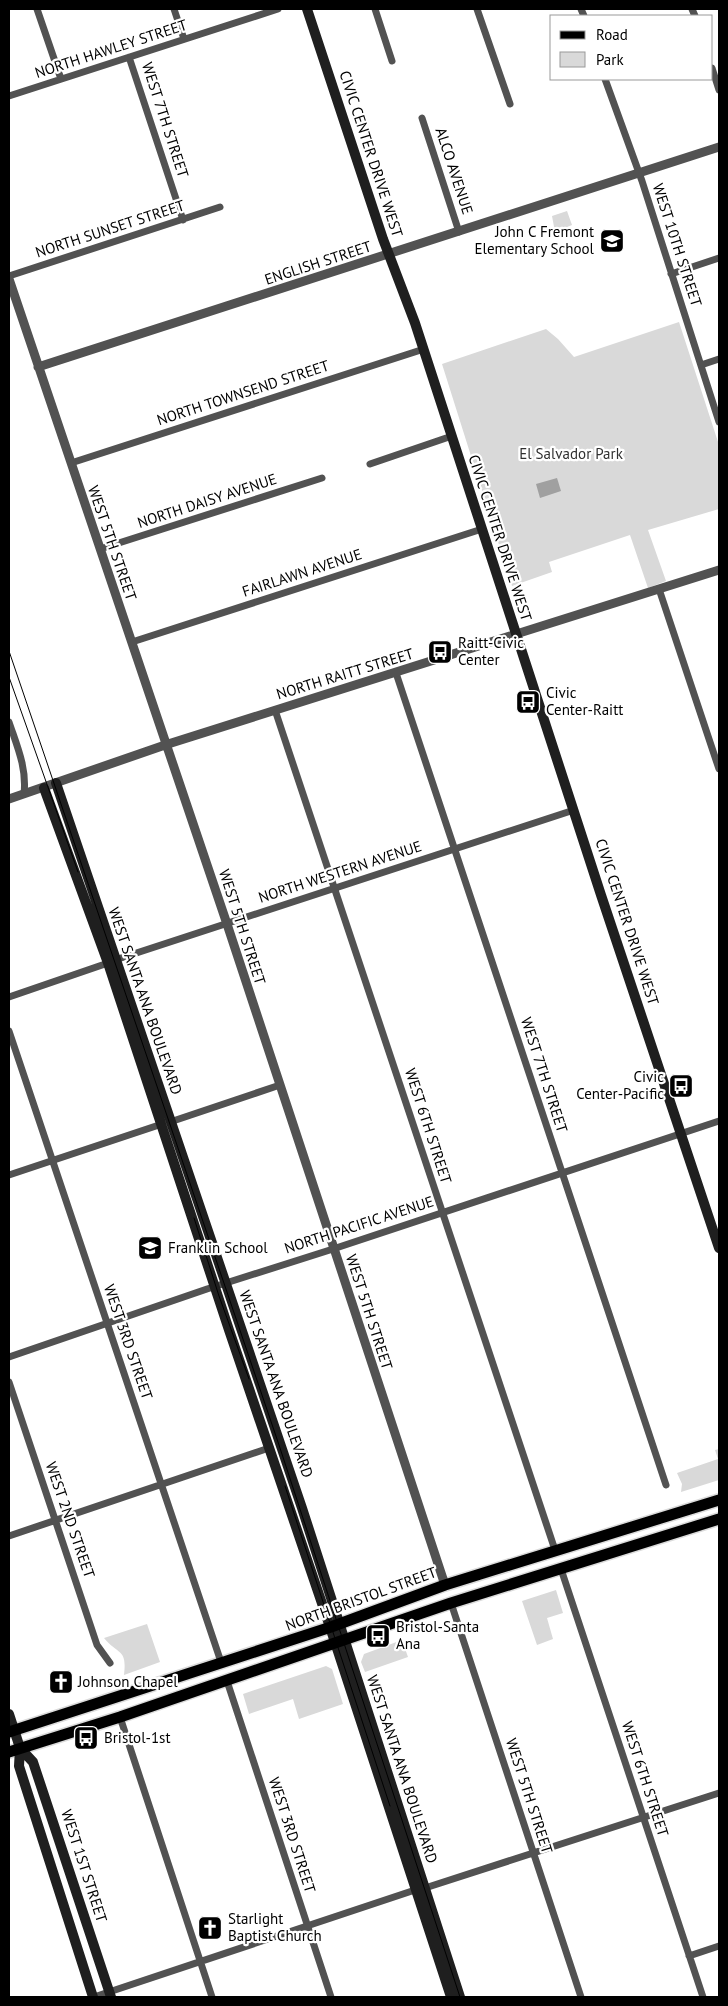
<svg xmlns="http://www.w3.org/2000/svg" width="728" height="2006" font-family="'PT Sans',sans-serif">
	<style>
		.green { fill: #d9d9d9 }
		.water { fill: #a0a0a0 }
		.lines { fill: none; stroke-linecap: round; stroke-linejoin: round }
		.primary-casing { stroke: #dbdbdb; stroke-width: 14 }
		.minor { stroke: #525252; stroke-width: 7 }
		.tertiary { stroke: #525252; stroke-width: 9 }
		.secondary { stroke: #1f1f1f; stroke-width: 10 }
		.primary { stroke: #000; stroke-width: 11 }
		.tram { stroke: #000; stroke-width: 1 }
		.labels { text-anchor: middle; stroke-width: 4.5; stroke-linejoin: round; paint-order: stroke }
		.street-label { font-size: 15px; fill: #000; stroke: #fff }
		.poi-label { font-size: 15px; fill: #000; stroke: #fff; text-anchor: start }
		.park-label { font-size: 15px; fill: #303030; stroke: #fff }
	</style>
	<rect width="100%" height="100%" fill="#fff"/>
	<!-- green -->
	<path class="green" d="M 567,211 L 572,225 L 555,232 L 552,216 Z
		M 679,322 L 719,445 L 719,509 L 648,530 L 666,581 L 648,588 L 630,535 L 549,562 L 552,572 L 512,586 L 442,364 L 546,329 L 558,339 L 574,357 Z
		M 719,1449 L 719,1480 L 681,1492 L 682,1484 L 677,1473 L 718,1459 L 715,1450 Z
		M 556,1590 L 563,1613 L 547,1618 L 553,1639 L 537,1645 L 522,1601 Z
		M 147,1624 L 160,1662 L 124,1675 C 127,1648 119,1656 104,1638 Z
		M 402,1640 L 408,1657 L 365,1672 L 361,1662 L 364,1654 Z
		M 326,1666 L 332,1669 L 343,1704 L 299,1719 L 293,1699 L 249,1714 L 243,1694 Z"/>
	<!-- water -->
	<path class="water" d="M 557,478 L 561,491 L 540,498 L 536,484 Z"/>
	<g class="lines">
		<defs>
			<path id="primary" d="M 9,1732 L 331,1627 L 445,1585 L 719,1500
				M 9,1752 L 120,1717 L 451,1603 L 719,1519"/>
		</defs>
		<!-- primary casing -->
		<use href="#primary" class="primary-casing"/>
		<!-- minor -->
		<path class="minor" d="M 37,9 L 61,79
			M 174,9 L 184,39
			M 375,9 L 392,61
			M 477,9 L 510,104
			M 581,9 L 584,16
			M 692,9 L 695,16
			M 129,57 L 183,220
			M 712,68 L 719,90
			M 605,79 L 642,181 L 719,422
			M 9,96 L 278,9
			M 422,118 L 459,232
			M 671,274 L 719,258
			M 9,276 L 220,207
			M 701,365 L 719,359
			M 71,463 L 424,349
			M 370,464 L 452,436
			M 100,549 L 322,478
			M 659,589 L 719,769
			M 132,642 L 482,529
			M 396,673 L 666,1485
			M 275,710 L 555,1550
			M 9,722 C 17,746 27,768 24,794
			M 115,960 L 574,810
			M 9,997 L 108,963
			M 9,1031 L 221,1662
			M 170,1122 L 280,1085
			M 9,1175 L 162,1124
			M 9,1357 L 207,1289 L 333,1249 L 719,1121
			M 9,1382 L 97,1645 L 110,1663
			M 9,1536 L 269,1448
			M 561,1569 L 703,1997
			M 451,1603 L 581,1997
			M 227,1681 L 331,1997
			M 120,1717 L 212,1997
			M 425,1888 L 719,1793
			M 689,1956 L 719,1946
			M 94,1997 L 415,1890"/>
		<!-- tertiary -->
		<path class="tertiary" d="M 9,279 L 227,924 L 445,1585
			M 38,367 L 719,147
			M 9,799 L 165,745 L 719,570"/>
		<!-- secondary -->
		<path class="secondary" d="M 307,9 L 383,239 L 415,323 L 601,895 L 719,1248
			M 56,783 L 302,1508 L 460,1997
			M 44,788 L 108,963 L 229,1330 L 330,1627 L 451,1997
			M 9,1714 L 20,1748 L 19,1766 L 93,1997
			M 20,1748 L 33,1762 L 111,1997"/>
		<!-- primary -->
		<use href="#primary" class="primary"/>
		<!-- tram -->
		<path class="tram" d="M 9,651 L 279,1445 L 460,1997
			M 9,677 L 78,872
			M 194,1218 L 219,1296 L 249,1379
			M 285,1486 L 390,1806"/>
	</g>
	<!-- icons -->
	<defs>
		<symbol id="school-square" viewBox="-11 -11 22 22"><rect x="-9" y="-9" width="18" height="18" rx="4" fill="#000" stroke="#fff"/><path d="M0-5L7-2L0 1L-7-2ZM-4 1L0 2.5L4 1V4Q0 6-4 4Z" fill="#fff"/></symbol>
		<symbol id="bus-square" viewBox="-11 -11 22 22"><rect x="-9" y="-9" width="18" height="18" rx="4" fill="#000" stroke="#fff"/><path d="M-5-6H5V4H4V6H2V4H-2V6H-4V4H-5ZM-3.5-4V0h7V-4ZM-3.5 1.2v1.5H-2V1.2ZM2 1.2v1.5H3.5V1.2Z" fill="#fff"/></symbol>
		<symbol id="church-square" viewBox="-11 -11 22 22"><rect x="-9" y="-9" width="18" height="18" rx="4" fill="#000" stroke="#fff"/><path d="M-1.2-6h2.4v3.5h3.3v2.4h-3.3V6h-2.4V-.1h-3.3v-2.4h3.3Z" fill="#fff"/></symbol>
	</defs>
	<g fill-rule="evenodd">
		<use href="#school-square" x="598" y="227" width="28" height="28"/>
		<use href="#bus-square" x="426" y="638" width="28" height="28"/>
		<use href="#bus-square" x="514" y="688" width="28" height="28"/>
		<use href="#bus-square" x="667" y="1072" width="28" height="28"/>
		<use href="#school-square" x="136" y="1234" width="28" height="28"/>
		<use href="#bus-square" x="364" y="1622" width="28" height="28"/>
		<use href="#church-square" x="47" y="1668" width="28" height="28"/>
		<use href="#bus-square" x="72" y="1724" width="28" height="28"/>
		<use href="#church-square" x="196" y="1914" width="28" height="28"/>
	</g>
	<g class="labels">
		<!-- street labels -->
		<g class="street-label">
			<text transform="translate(111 49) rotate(-18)" y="5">NORTH HAWLEY STREET</text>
			<text transform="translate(165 120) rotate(72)" y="5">WEST 7TH STREET</text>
			<text transform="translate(371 154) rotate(72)" y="5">CIVIC CENTER DRIVE WEST</text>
			<text transform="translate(454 171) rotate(72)" y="5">ALCO AVENUE</text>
			<text transform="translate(110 229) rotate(-18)" y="5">NORTH SUNSET STREET</text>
			<text transform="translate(677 245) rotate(72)" y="5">WEST 10TH STREET</text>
			<text transform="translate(318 263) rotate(-18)" y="5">ENGLISH STREET</text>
			<text transform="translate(243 393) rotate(-18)" y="5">NORTH TOWNSEND STREET</text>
			<text transform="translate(207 501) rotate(-18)" y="5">NORTH DAISY AVENUE</text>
			<text transform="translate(500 538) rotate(72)" y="5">CIVIC CENTER DRIVE WEST</text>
			<text transform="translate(112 543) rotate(71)" y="5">WEST 5TH STREET</text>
			<text transform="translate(302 573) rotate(-18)" y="5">FAIRLAWN AVENUE</text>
			<text transform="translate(345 674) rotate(-17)" y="5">NORTH RAITT STREET</text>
			<text transform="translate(340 872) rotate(-18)" y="5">NORTH WESTERN AVENUE</text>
			<text transform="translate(627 922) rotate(72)" y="5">CIVIC CENTER DRIVE WEST</text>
			<text transform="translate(242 927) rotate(72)" y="5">WEST 5TH STREET</text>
			<text transform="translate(145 1001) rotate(71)" y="5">WEST SANTA ANA BOULEVARD</text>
			<text transform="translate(544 1075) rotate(72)" y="5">WEST 7TH STREET</text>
			<text transform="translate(428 1126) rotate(72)" y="5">WEST 6TH STREET</text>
			<text transform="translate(359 1225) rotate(-18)" y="5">NORTH PACIFIC AVENUE</text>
			<text transform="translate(369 1312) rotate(72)" y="5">WEST 5TH STREET</text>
			<text transform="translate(128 1342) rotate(71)" y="5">WEST 3RD STREET</text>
			<text transform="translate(276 1384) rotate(71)" y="5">WEST SANTA ANA BOULEVARD</text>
			<text transform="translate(70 1520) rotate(71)" y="5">WEST 2ND STREET</text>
			<text transform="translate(361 1599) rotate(-20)" y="5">NORTH BRISTOL STREET</text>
			<text transform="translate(402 1769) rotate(72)" y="5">WEST SANTA ANA BOULEVARD</text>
			<text transform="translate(645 1779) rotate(72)" y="5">WEST 6TH STREET</text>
			<text transform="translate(529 1796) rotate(72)" y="5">WEST 5TH STREET</text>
			<text transform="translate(292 1835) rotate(72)" y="5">WEST 3RD STREET</text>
			<text transform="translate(84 1866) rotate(72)" y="5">WEST 1ST STREET</text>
		</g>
		<!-- poi labels -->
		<g class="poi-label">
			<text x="594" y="237" text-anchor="end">John C Fremont<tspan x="594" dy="17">Elementary School</tspan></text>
			<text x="458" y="648">Raitt-Civic<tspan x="458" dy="17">Center</tspan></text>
			<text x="546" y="698">Civic<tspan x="546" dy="17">Center-Raitt</tspan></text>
			<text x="664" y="1082" text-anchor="end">Civic<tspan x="664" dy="17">Center-Pacific</tspan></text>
			<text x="168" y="1253">Franklin School</text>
			<text x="396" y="1632">Bristol-Santa<tspan x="396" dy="17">Ana</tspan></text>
			<text x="78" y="1687">Johnson Chapel</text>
			<text x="104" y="1743">Bristol-1st</text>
			<text x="228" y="1924">Starlight<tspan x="228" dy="17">Baptist Church</tspan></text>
		</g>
		<!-- park labels -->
		<g class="park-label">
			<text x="571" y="459">El Salvador Park</text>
		</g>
	</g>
	<!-- border -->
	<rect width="728" height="2006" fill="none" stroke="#000000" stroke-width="20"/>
	<!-- legend -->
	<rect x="550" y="15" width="162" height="65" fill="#ffffff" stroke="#999999"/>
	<rect x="560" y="31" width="25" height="8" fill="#000000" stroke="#999999"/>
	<text x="596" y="40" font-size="15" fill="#000000">Road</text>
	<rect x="560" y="52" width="25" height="15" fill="#d9d9d9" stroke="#999999"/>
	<text x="596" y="65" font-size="15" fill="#000000">Park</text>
</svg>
